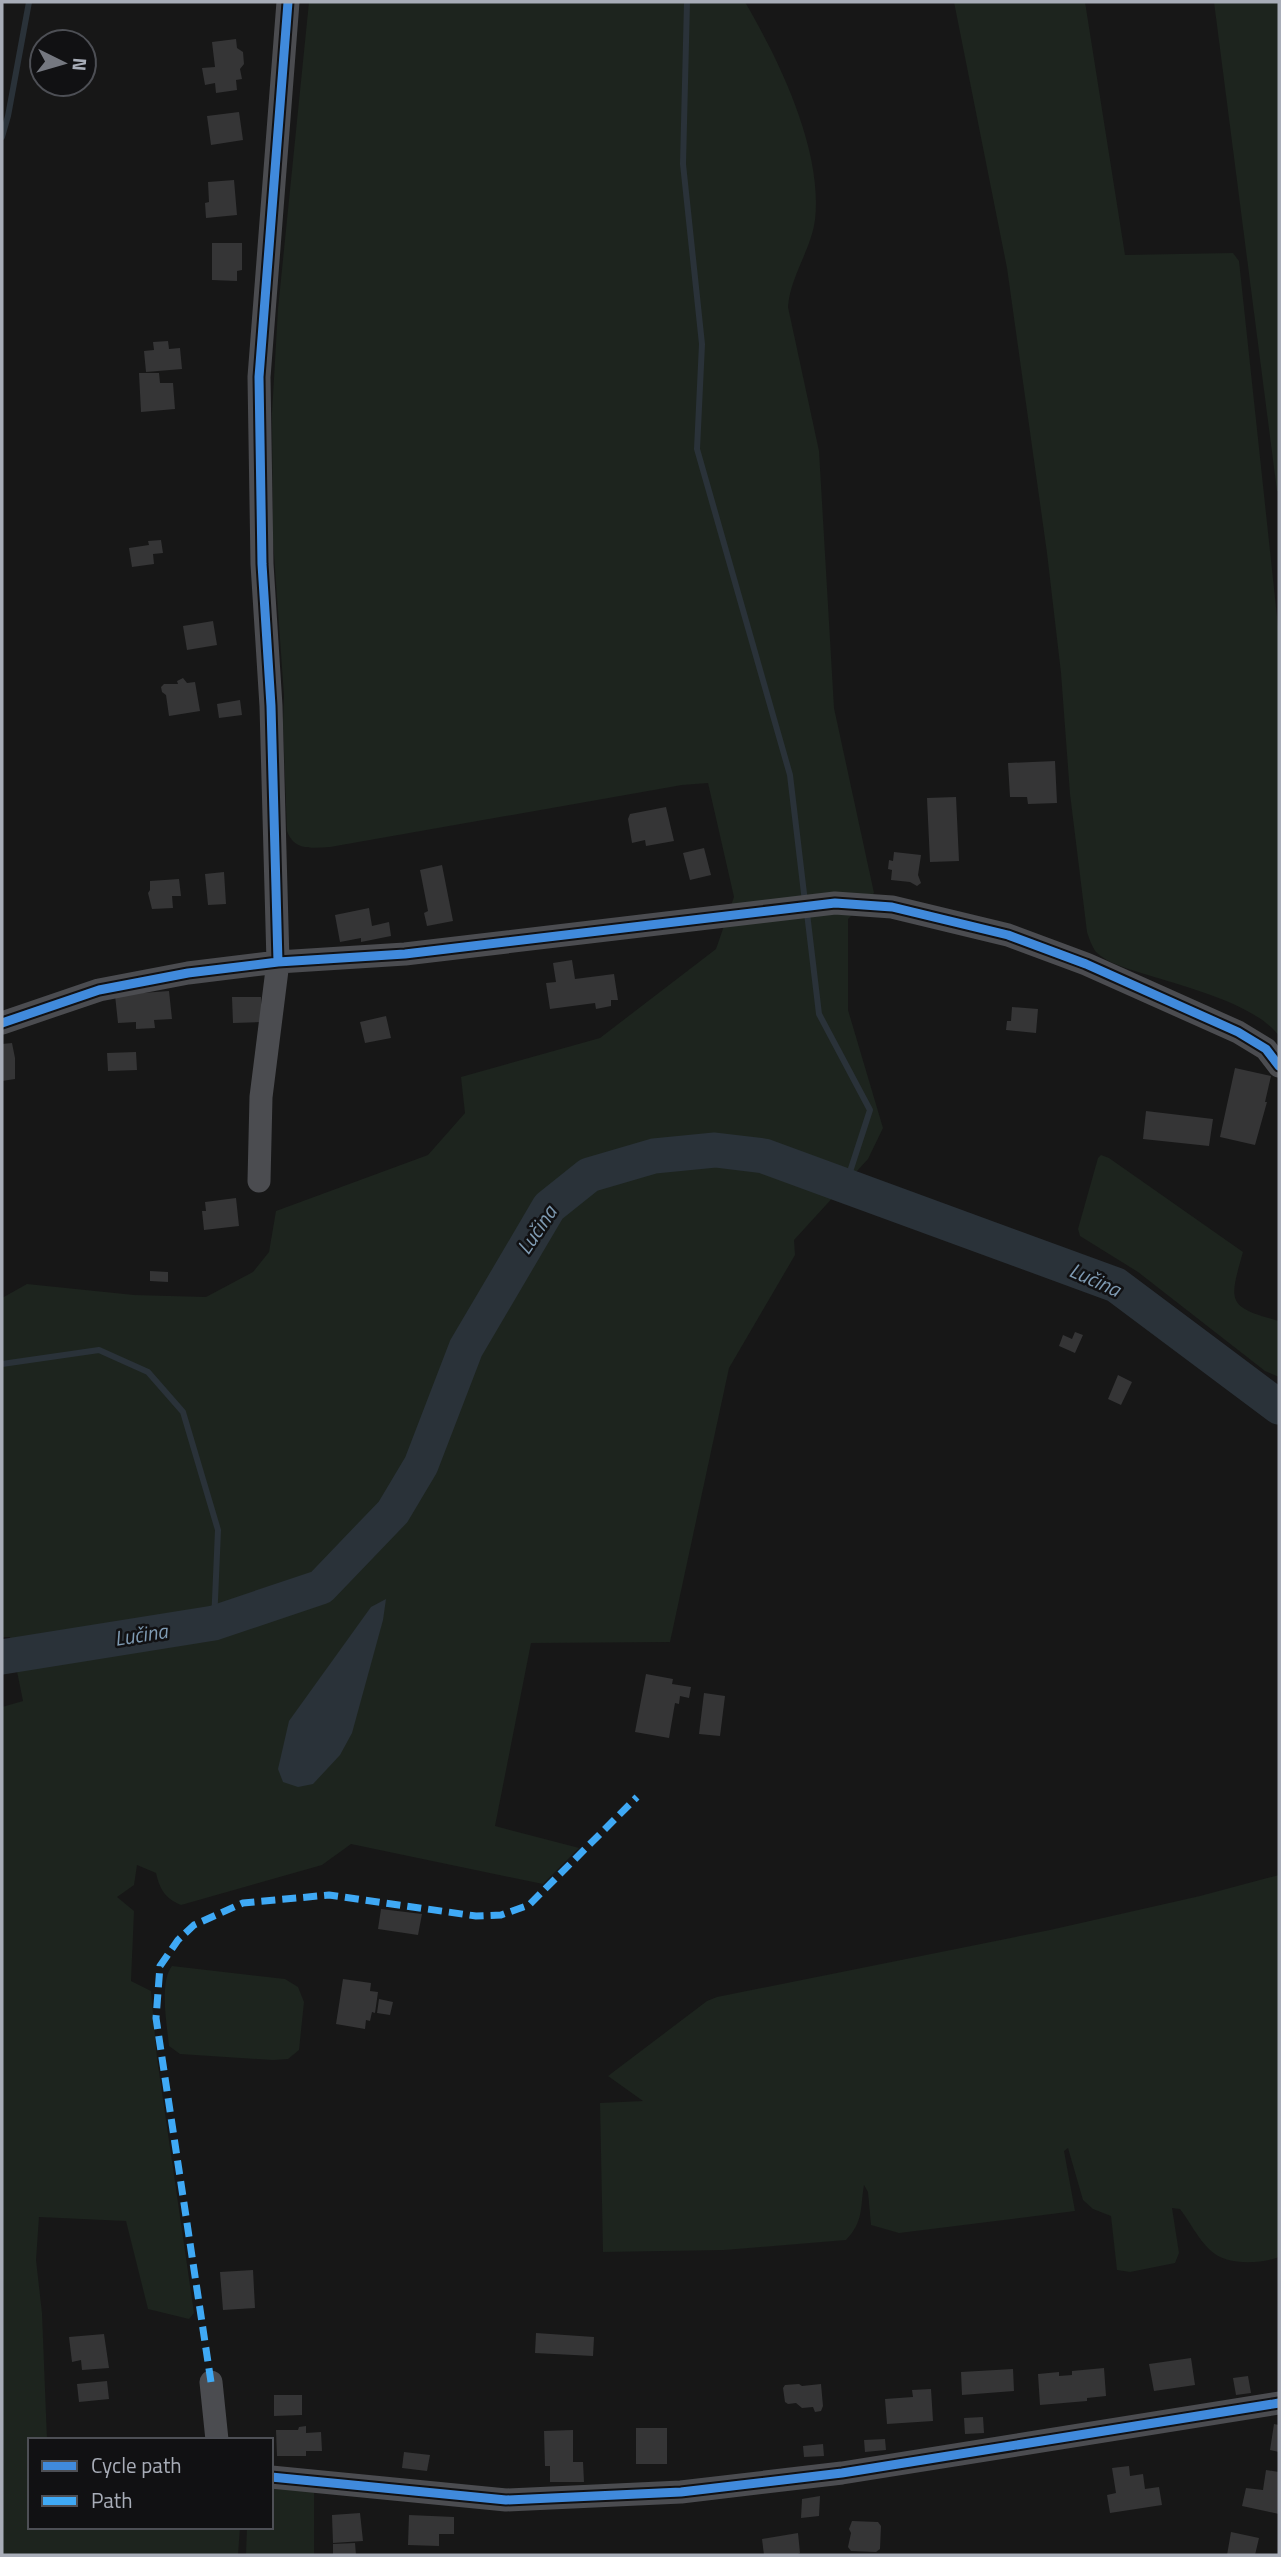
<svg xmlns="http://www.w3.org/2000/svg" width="1281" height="2557" font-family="'Titillium Web',sans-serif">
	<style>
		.green { fill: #1d241e }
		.water { fill: #2a3239 }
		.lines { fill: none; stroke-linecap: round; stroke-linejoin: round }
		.stream { stroke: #2a3239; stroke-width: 6 }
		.river { stroke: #2a3239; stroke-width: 35 }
		.building { fill: #353536 }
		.minor { stroke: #4b4c50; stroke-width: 23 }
		.quiet { stroke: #3fa9f5; stroke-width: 7; stroke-dasharray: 14 7; stroke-linecap: butt }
		.cycleway-casing { stroke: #111113; stroke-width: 13 }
		.cycleway { stroke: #408adc; stroke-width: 9 }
		.labels { text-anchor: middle; stroke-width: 5; stroke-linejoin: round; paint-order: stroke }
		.water-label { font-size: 21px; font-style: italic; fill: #7f9bb3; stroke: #111113 }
	</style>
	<rect width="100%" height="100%" fill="#171717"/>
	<!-- green -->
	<path class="green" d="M 309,2 L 745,2 C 779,60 823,150 815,220 C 811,250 790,277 788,307 L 819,451 L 834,708 L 874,893 L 848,919 L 848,1010 L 883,1128 L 868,1159 L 794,1240 L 795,1255 L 729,1368 L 670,1642 L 531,1643 L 495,1826 L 579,1848 L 543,1884 L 351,1844 L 322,1865 L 181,1905 C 165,1898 160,1890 156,1873 L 137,1865 L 134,1885 L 117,1897 L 134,1911 L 131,1981 L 151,1991 L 157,2058 L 194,2313 L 189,2319 L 148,2309 L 126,2221 L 39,2217 L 36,2260 L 42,2313 L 47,2440 L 30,2440 L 30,2527 L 240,2527 L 238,2555 L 2,2555 L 2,1707 L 23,1701 L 10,1637 L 2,1637 L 2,1298 L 27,1284 L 134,1295 L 206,1297 L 253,1272 L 269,1252 L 276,1211 L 428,1155 L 465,1113 L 461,1077 L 600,1038 L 716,949 L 734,897 L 708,783 L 682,785 L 330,847 C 312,848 294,851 287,831 L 283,723 L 284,696 L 273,540 L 272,413 L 278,309 Z
		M 954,2 L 1085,2 L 1125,255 L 1233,253 L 1239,261 L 1279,635 L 1279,1036 C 1255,1003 1179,985 1141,973 C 1126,968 1107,963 1096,952 C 1092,947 1089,938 1087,932 L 1070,794 L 1061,673 L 1047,553 L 1007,268 Z
		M 1214,2 L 1279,2 L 1279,491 L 1277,491 Z
		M 1101,1155 L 1109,1158 L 1243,1252 C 1229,1302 1226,1307 1279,1321 L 1279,1377 L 1265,1371 L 1138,1272 L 1080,1236 L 1078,1229 L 1098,1158 Z
		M 1279,1875 L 1279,2257 C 1260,2264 1226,2266 1210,2250 C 1198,2239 1190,2222 1180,2209 L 1172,2208 L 1179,2253 L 1175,2263 L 1130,2272 L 1117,2270 L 1111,2216 L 1093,2209 L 1083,2200 L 1068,2148 L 1064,2151 L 1075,2211 L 899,2233 L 871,2225 L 868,2192 L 864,2185 C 860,2208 864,2221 846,2240 L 724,2250 L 603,2252 L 600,2103 L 643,2101 L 608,2076 L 707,2001 L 717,1997 L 1050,1930 L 1200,1896 Z
		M 172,1966 L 285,1979 L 298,1987 L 304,2002 L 299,2050 L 288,2059 L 273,2060 L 180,2054 L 169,2046 C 167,2025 159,1982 172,1966 Z
		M 271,2488 L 314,2488 L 314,2555 L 246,2555 L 247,2527 L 271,2527 Z"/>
	<!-- water -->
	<path class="water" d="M 386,1599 L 383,1620 L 352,1733 L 340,1755 L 313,1784 L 298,1787 L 283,1782 L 278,1769 L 289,1721 L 371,1607 Z"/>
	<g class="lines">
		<!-- stream -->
		<path class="stream" d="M 687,2 L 683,164 L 702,344 L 697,449 L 790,775 L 805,902
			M 2,137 L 8,116 L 29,2
			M 807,913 L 819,1014 L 870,1110 L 846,1184
			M 2,1364 L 99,1350 L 148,1372 L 183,1412 L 218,1530 L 214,1623"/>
		<!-- river -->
		<path class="river" d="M 2,1657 L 214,1623 L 321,1587 L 393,1512 L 421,1465 L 466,1348 L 549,1207 L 589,1175 L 654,1156 L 715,1150 L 764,1156 L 1116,1285 L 1279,1407"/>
	</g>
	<!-- building -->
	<path class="building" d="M 236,39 L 237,48 L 243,52 L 244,64 L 240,69 L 242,79 L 236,80 L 237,90 L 216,93 L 215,83 L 205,85 L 202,68 L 215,67 L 212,42 Z
		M 239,112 L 243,140 L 211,145 L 207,116 Z
		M 234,180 L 237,215 L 206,218 L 205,203 L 209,202 L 208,182 Z
		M 212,243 L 242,243 L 242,270 L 237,271 L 237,281 L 212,280 Z
		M 168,341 L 169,349 L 180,348 L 182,369 L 146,372 L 144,351 L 154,350 L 153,342 Z
		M 139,373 L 159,373 L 160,383 L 173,383 L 175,409 L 141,412 Z
		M 161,540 L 163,553 L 153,554 L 154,564 L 132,567 L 129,548 L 149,545 L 148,541 Z
		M 213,621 L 217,645 L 187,650 L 183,626 Z
		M 183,678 L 187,683 L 195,682 L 200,711 L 169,716 L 166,695 L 162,692 L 161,687 L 164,684 L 178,684 L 177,681 Z
		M 240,700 L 242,715 L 219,718 L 217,704 Z
		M 1055,761 L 1057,803 L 1028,804 L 1027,797 L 1010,797 L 1008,763 Z
		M 956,797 L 959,861 L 930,862 L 927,798 Z
		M 666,807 L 674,841 L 646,846 L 645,840 L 632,843 L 628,819 L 630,814 Z
		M 704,848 L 711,875 L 690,880 L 683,853 Z
		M 894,852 L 921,855 L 918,875 L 921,883 L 917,886 L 910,882 L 891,880 L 892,870 L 888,869 L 889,860 L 893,861 Z
		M 442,865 L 453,921 L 427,926 L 424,913 L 428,911 L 420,870 Z
		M 224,872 L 226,904 L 208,905 L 205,874 Z
		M 179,879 L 181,896 L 172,896 L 173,908 L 152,909 L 148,893 L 150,890 L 150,881 Z
		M 369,908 L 372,926 L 389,922 L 391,936 L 361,942 L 361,938 L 340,942 L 335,915 Z
		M 572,960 L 575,979 L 614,974 L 618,1000 L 611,1000 L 611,1006 L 596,1009 L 595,1003 L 550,1009 L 546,983 L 556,982 L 553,963 Z
		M 169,991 L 172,1019 L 154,1020 L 155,1028 L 136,1029 L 136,1022 L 118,1023 L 115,995 Z
		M 232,997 L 261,997 L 262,1022 L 233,1023 Z
		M 1012,1007 L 1038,1009 L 1036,1033 L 1006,1030 L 1007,1021 L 1011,1021 Z
		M 386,1016 L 391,1038 L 365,1043 L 360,1022 Z
		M 12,1043 L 15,1058 L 15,1079 L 2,1081 L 2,1044 Z
		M 136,1052 L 137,1070 L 108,1071 L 107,1053 Z
		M 1235,1068 L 1271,1076 L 1265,1102 L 1267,1102 L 1255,1145 L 1220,1137 Z
		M 1146,1111 L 1213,1119 L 1209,1146 L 1143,1139 Z
		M 236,1198 L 239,1226 L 204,1230 L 202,1211 L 206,1211 L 205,1202 Z
		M 150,1271 L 168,1272 L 168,1282 L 150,1281 Z
		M 1075,1332 L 1083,1335 L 1075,1353 L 1059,1346 L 1063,1335 L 1072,1339 Z
		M 1118,1375 L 1132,1382 L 1121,1405 L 1108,1399 Z
		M 646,1674 L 673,1679 L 672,1684 L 691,1687 L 689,1698 L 680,1696 L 679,1704 L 675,1703 L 669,1738 L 635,1732 Z
		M 704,1693 L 725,1696 L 720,1736 L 699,1734 Z
		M 381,1909 L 422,1914 L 418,1935 L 378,1929 Z
		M 343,1979 L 371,1983 L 370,1991 L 378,1992 L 375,2013 L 372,2012 L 370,2021 L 366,2020 L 365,2029 L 336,2024 Z
		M 379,1999 L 393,2002 L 390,2015 L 377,2013 Z
		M 253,2270 L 255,2308 L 223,2310 L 220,2272 Z
		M 536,2333 L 594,2337 L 593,2356 L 535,2353 Z
		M 104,2334 L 109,2368 L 82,2370 L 81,2360 L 72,2362 L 69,2337 Z
		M 1191,2358 L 1195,2385 L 1154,2391 L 1149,2364 Z
		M 1104,2368 L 1106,2396 L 1087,2398 L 1087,2401 L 1040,2405 L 1038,2374 L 1059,2372 L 1059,2376 L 1072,2375 L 1072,2371 Z
		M 1013,2369 L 1014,2391 L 962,2395 L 961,2372 Z
		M 1248,2376 L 1251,2393 L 1236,2395 L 1233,2378 Z
		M 107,2381 L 109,2399 L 79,2402 L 77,2384 Z
		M 799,2384 L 802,2386 L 821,2384 L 823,2406 L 821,2411 L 815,2412 L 813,2407 L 802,2408 L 796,2403 L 788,2404 L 785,2402 L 783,2388 L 785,2385 Z
		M 931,2389 L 933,2421 L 887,2424 L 885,2399 L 913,2397 L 912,2390 Z
		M 274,2395 L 302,2395 L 302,2415 L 274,2416 Z
		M 983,2417 L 984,2433 L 965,2434 L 964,2418 Z
		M 1274,2424 L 1279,2425 L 1279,2452 L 1270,2450 Z
		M 306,2426 L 306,2433 L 321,2432 L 322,2451 L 306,2451 L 306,2456 L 277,2456 L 276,2430 L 298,2430 L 299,2427 Z
		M 636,2428 L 667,2428 L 667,2464 L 636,2464 Z
		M 573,2430 L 573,2462 L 583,2462 L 584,2482 L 550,2482 L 550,2466 L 545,2466 L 544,2431 Z
		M 885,2439 L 886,2450 L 865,2452 L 864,2440 Z
		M 823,2444 L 824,2456 L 804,2457 L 803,2446 Z
		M 404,2452 L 430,2455 L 427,2471 L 402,2468 Z
		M 1129,2466 L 1130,2476 L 1143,2474 L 1145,2489 L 1159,2487 L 1162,2505 L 1110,2513 L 1107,2495 L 1116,2493 L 1112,2468 Z
		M 1266,2470 L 1279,2472 L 1279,2514 L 1242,2506 L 1246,2488 L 1263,2490 Z
		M 820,2496 L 819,2516 L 801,2518 L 802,2499 Z
		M 360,2513 L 363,2541 L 333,2543 L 332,2515 Z
		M 409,2515 L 454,2517 L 454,2534 L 439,2534 L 439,2546 L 408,2545 Z
		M 852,2521 L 878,2522 L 881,2526 L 880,2549 L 876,2552 L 851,2551 L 848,2547 L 851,2533 L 849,2529 Z
		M 1231,2532 L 1259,2538 L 1255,2555 L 1227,2555 Z
		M 798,2533 L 800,2553 L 796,2555 L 764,2555 L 762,2539 Z
		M 355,2543 L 356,2555 L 333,2555 L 333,2544 Z"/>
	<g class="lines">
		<!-- minor -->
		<path class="minor" d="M 2,1023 L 99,990 L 188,973 L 278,962 L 405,954 L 835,903 L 892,907 L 1008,935 L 1086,964 L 1238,1032 L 1266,1049 L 1279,1066
			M 259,1181 L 261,1097 L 278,962 L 271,706 L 262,564 L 259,377 L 288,2
			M 211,2382 L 217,2440
			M 271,2477 L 506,2500 L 681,2492 L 842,2473 L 1279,2403"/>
		<!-- quiet -->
		<path class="quiet" d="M 211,2382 L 156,2018 L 160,1966 L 178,1940 L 194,1925 L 243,1903 L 329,1895 L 476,1916 L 501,1915 L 529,1905 L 637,1797"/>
		<defs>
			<path id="cycleway" d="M 278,962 L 271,706 L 262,564 L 259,377 L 288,2
				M 2,1023 L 99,990 L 188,973 L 278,962 L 405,954 L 835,903 L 892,907 L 1008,935 L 1086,964 L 1238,1032 L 1266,1049 L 1279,1066
				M 271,2477 L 506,2500 L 681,2492 L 842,2473 L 1279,2403"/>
		</defs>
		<!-- cycleway casing -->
		<use href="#cycleway" class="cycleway-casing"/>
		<!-- cycleway -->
		<use href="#cycleway" class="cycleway"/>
	</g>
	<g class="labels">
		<!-- water labels -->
		<g class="water-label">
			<text transform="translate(537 1230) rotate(-56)" y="7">Lučina</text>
			<text transform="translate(1095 1280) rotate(24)" y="7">Lučina</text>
			<text transform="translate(141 1635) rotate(-9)" y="7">Lučina</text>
		</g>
	</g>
	<!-- border -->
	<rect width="1281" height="2557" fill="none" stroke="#a8adb8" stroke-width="7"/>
	<!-- legend -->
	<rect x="28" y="2438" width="245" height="91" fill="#111113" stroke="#4d4f55" stroke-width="2"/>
	<rect x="42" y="2461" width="35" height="10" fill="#408adc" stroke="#4d4f55" stroke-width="2"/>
	<text x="91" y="2473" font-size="21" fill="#a8adb8">Cycle path</text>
	<rect x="42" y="2496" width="35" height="10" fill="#3fa9f5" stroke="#4d4f55" stroke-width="2"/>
	<text x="91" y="2508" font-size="21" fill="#a8adb8">Path</text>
	<!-- north arrow -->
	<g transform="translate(63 63) rotate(95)"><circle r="33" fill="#111113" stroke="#4d4f55" stroke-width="2"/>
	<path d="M0-5L12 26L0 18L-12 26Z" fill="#757880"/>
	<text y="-10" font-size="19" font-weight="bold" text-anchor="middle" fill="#a8adb8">N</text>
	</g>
</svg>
